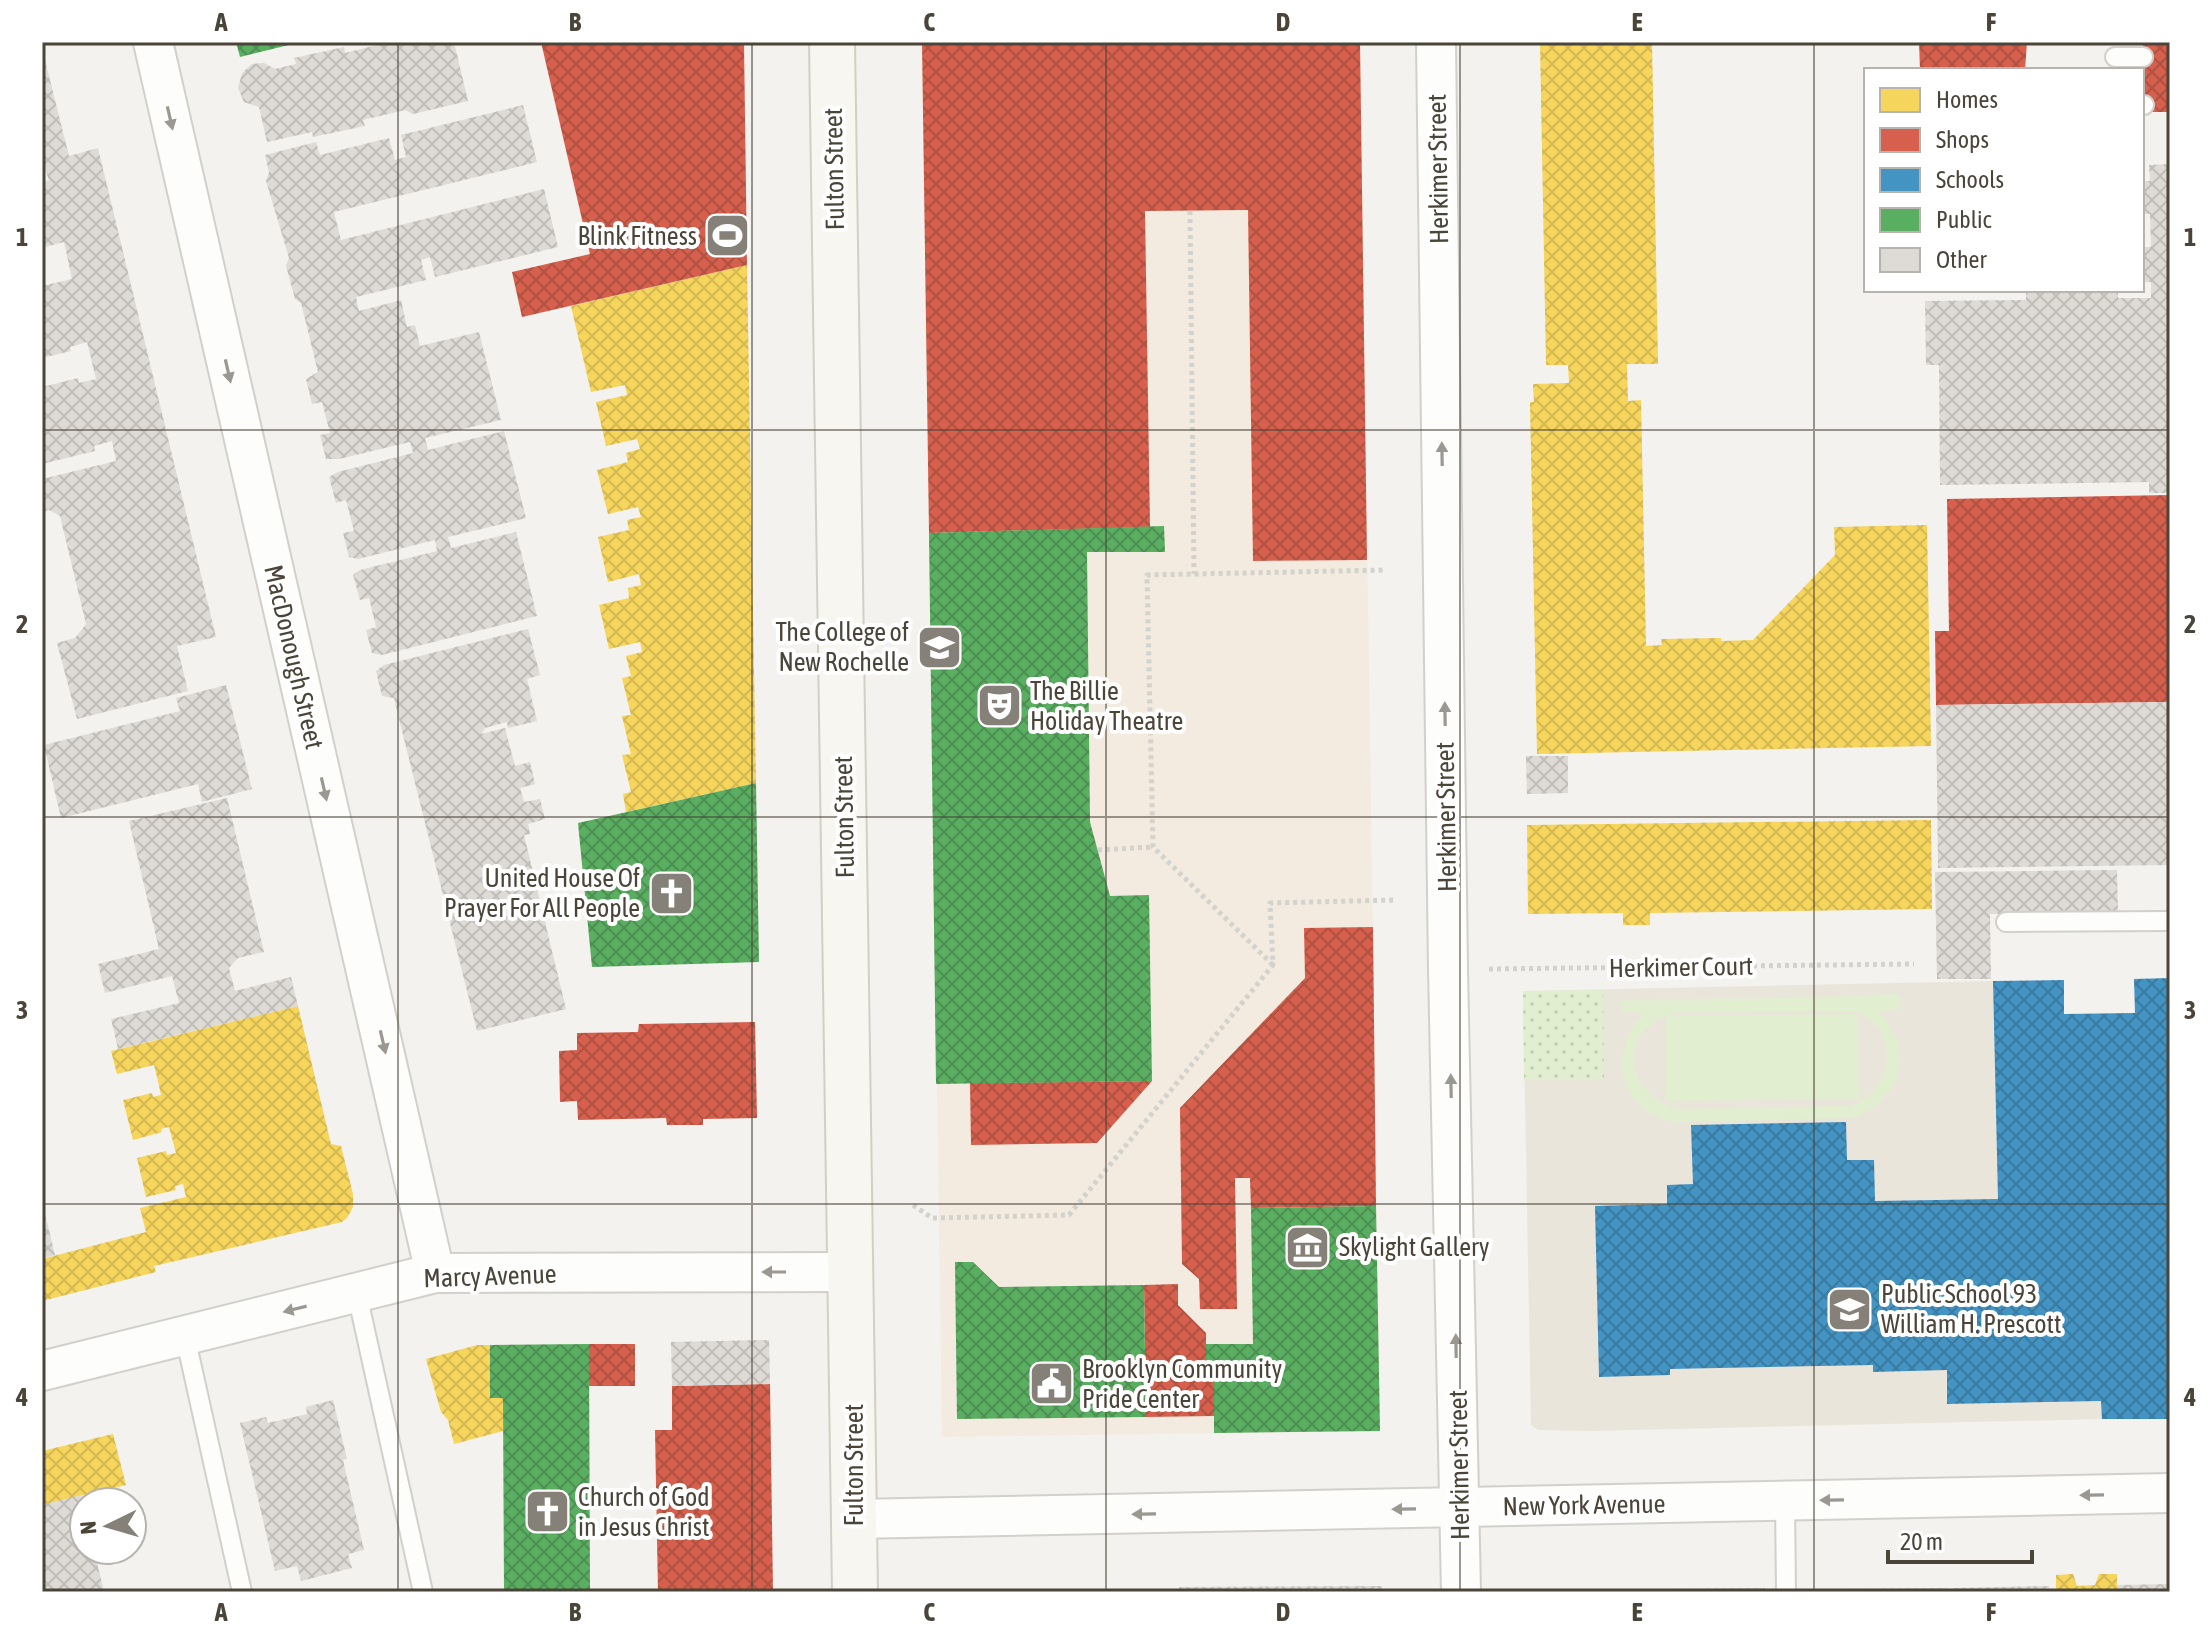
<svg xmlns="http://www.w3.org/2000/svg" width="2212" height="1634" font-family="'Asap Condensed',sans-serif">
	<style>
		.commercial { fill: #f3ebdf }
		.education { fill: #eae5da }
		.grass { fill: url(#grass-dots) }
		.garden { fill: #e1eecf; fill-rule: evenodd }
		.homes { fill: url(#homes-cross-hatch) }
		.shops { fill: url(#shops-cross-hatch) }
		.schools { fill: url(#schools-cross-hatch) }
		.public { fill: url(#public-cross-hatch) }
		.building { fill: url(#building-cross-hatch) }
		.lines { fill: none; stroke-linecap: round; stroke-linejoin: round }
		.lane-casing { stroke: #d2d0cb; stroke-width: 22 }
		.street-casing { stroke: #d2d0cb; stroke-width: 42 }
		.secondary-casing { stroke: #d3cfc5; stroke-width: 48 }
		.path { stroke: #d3d2cc; stroke-width: 5; stroke-dasharray: 4 4; stroke-linecap: butt }
		.lane { stroke: #fdfdfc; stroke-width: 18 }
		.street { stroke: #fdfdfc; stroke-width: 38 }
		.secondary { stroke: #f7f6f1; stroke-width: 44 }
		.oneway { fill: #9b9791 }
		.grid { fill: none; stroke: #4b4439; stroke-width: 2; stroke-opacity: 0.55 }
		.labels { text-anchor: middle; stroke-width: 8; stroke-linejoin: round; paint-order: stroke }
		.street-label { font-size: 26px; fill: #4b4439; stroke: #fff }
		.poi-label { font-size: 26px; fill: #4b4439; stroke: #fff; text-anchor: start }
		.neatline { fill: none; stroke: #4b4439; stroke-width: 3 }
		.grid-label { font-size: 26px; text-anchor: middle; font-weight: bold; fill: #4b4439 }
	</style>
	<defs>
		<pattern id="grass-dots" width="8" height="8" patternUnits="userSpaceOnUse" patternTransform="scale(2)"><rect width="8" height="8" fill="#e1eecf"/><path d="M2 2h.1M6 6h.1" fill="none" stroke="#c3cdb2" stroke-width="1.8" stroke-linecap="round"/></pattern>
		<pattern id="homes-cross-hatch" width="8" height="8" patternUnits="userSpaceOnUse" patternTransform="scale(2)"><rect width="8" height="8" fill="#f6d55c"/><path d="M0 0l8 8M0 8l8-8" fill="none" stroke="#d4b851"/></pattern>
		<pattern id="shops-cross-hatch" width="8" height="8" patternUnits="userSpaceOnUse" patternTransform="scale(2)"><rect width="8" height="8" fill="#d6604d"/><path d="M0 0l8 8M0 8l8-8" fill="none" stroke="#b05141"/></pattern>
		<pattern id="schools-cross-hatch" width="8" height="8" patternUnits="userSpaceOnUse" patternTransform="scale(2)"><rect width="8" height="8" fill="#4393c3"/><path d="M0 0l8 8M0 8l8-8" fill="none" stroke="#3a7a9f"/></pattern>
		<pattern id="public-cross-hatch" width="8" height="8" patternUnits="userSpaceOnUse" patternTransform="scale(2)"><rect width="8" height="8" fill="#5aae61"/><path d="M0 0l8 8M0 8l8-8" fill="none" stroke="#4c8f51"/></pattern>
		<pattern id="building-cross-hatch" width="8" height="8" patternUnits="userSpaceOnUse" patternTransform="scale(2)"><rect width="8" height="8" fill="#dedbd6"/><path d="M0 0l8 8M0 8l8-8" fill="none" stroke="#c0bdb8"/></pattern>
	</defs>
	<rect width="100%" height="100%" fill="#f4f2ee"/>
	<!-- commercial -->
	<path class="commercial" d="M 922,42 L 1360,42 L 1380,1431 L 942,1437 Z"/>
	<!-- education -->
	<path class="education" d="M 1993,981 L 1998,1198 L 2170,1195 L 2102,1419 L 1590,1431 L 1538,1430 L 1531,1425 L 1523,991 Z"/>
	<!-- grass -->
	<path class="grass" d="M 1603,990 L 1604,1079 L 1524,1080 L 1523,991 Z"/>
	<!-- garden -->
	<path class="garden" d="M 1900,994 L 1901,1009 L 1878,1011 C 1917,1049 1902,1100 1853,1118 L 1674,1122 C 1618,1110 1606,1052 1644,1013 L 1621,1012 L 1620,1000 L 1782,998 ZM 1851,1011 C 1901,1024 1897,1090 1850,1106 L 1680,1109 C 1631,1099 1614,1039 1665,1016 L 1666,1101 L 1859,1099 L 1858,1014 L 1665,1016 L 1681,1012 Z"/>
	<!-- homes -->
	<path class="homes" d="M 1540,42 L 1652,42 L 1658,364 L 1627,364 L 1628,401 L 1641,400 L 1646,646 L 1662,645 L 1661,639 L 1721,638 L 1721,641 L 1753,640 L 1835,555 L 1834,527 L 1927,525 L 1931,746 L 1537,754 L 1530,402 L 1534,402 L 1533,384 L 1569,383 L 1568,365 L 1546,365 Z
		M 747,265 L 756,783 L 626,812 L 623,794 L 631,792 L 622,755 L 631,754 L 622,716 L 631,715 L 622,678 L 631,676 L 626,656 L 642,652 L 640,642 L 609,649 L 599,605 L 629,598 L 628,588 L 641,585 L 639,574 L 608,582 L 598,537 L 629,530 L 627,520 L 641,517 L 638,507 L 608,514 L 597,470 L 628,462 L 626,453 L 640,449 L 637,439 L 606,446 L 596,402 L 627,395 L 625,385 L 591,392 L 571,306 Z
		M 1931,820 L 1932,909 L 1650,913 L 1650,925 L 1623,925 L 1623,913 L 1528,914 L 1527,825 Z
		M 298,1006 L 331,1144 L 341,1146 L 353,1194 L 353,1207 L 347,1218 L 342,1222 L 154,1266 L 156,1272 L 42,1301 L 42,1259 L 146,1232 L 140,1208 L 186,1197 L 183,1184 L 175,1186 L 176,1190 L 146,1197 L 137,1158 L 166,1151 L 167,1155 L 176,1153 L 169,1127 L 161,1129 L 162,1132 L 133,1140 L 123,1100 L 152,1093 L 153,1097 L 161,1095 L 158,1081 L 154,1065 L 117,1074 L 111,1051 Z
		M 477,1345 L 490,1345 L 490,1398 L 503,1398 L 503,1431 L 454,1444 L 448,1420 L 441,1412 L 426,1359 Z
		M 113,1434 L 126,1485 L 42,1505 L 42,1451 Z
		M 2073,1574 L 2077,1586 L 2095,1585 L 2099,1574 L 2117,1574 L 2117,1592 L 2056,1592 L 2056,1575 Z"/>
	<!-- shops -->
	<path class="shops" d="M 541,42 L 744,42 L 747,265 L 522,317 L 512,272 L 590,254 Z
		M 922,42 L 1360,42 L 1367,560 L 1253,561 L 1248,210 L 1145,211 L 1150,527 L 929,533 Z
		M 1919,42 L 2027,42 L 2025,70 L 1920,70 Z
		M 2143,42 L 2170,42 L 2170,112 L 2144,112 Z
		M 2170,495 L 2170,702 L 1936,705 L 1935,631 L 1949,631 L 1947,499 Z
		M 1373,927 L 1376,1206 L 1251,1208 L 1250,1178 L 1235,1178 L 1237,1309 L 1200,1309 L 1199,1279 L 1182,1264 L 1180,1108 L 1305,978 L 1304,928 Z
		M 755,1022 L 757,1118 L 703,1119 L 703,1125 L 667,1125 L 666,1118 L 578,1120 L 577,1101 L 560,1102 L 559,1051 L 577,1050 L 577,1033 L 638,1032 L 639,1024 Z
		M 1152,1081 L 1097,1143 L 971,1145 L 970,1083 Z
		M 1178,1284 L 1178,1305 L 1206,1333 L 1206,1369 L 1214,1369 L 1215,1416 L 1146,1417 L 1144,1285 Z
		M 589,1344 L 635,1344 L 635,1386 L 589,1386 Z
		M 770,1384 L 773,1592 L 658,1592 L 655,1430 L 672,1430 L 672,1386 Z"/>
	<!-- schools -->
	<path class="schools" d="M 2170,978 L 2170,1419 L 2102,1419 L 2101,1401 L 1947,1404 L 1947,1370 L 1873,1372 L 1873,1365 L 1670,1369 L 1670,1375 L 1599,1377 L 1595,1206 L 1667,1204 L 1667,1185 L 1693,1184 L 1691,1125 L 1846,1122 L 1847,1160 L 1874,1160 L 1875,1201 L 1998,1199 L 1993,981 L 2064,980 L 2064,1014 L 2135,1013 L 2134,979 Z"/>
	<!-- public -->
	<path class="public" d="M 236,42 L 297,42 L 297,43 L 240,57 Z
		M 1164,526 L 1165,552 L 1087,552 L 1090,822 L 1110,896 L 1149,895 L 1152,1081 L 936,1084 L 929,533 Z
		M 756,783 L 759,962 L 592,967 L 578,823 Z
		M 1376,1206 L 1380,1431 L 1214,1433 L 1214,1369 L 1206,1369 L 1206,1344 L 1253,1344 L 1251,1208 Z
		M 955,1262 L 973,1262 L 999,1287 L 1144,1285 L 1146,1417 L 957,1419 Z
		M 589,1344 L 590,1592 L 504,1592 L 503,1398 L 490,1398 L 490,1345 Z"/>
	<!-- building -->
	<path class="building" d="M 389,42 L 454,42 L 468,101 L 413,114 L 405,110 L 363,120 L 365,126 L 313,137 L 312,132 L 267,142 L 259,107 L 244,102 L 238,88 L 242,73 L 252,64 L 264,63 L 275,69 L 296,64 L 294,58 L 344,47 L 345,53 Z
		M 42,48 L 69,156 L 98,148 L 216,637 L 177,646 L 188,691 L 77,719 L 57,643 L 75,638 L 86,624 L 60,516 L 49,510 L 42,512 L 42,479 L 116,461 L 112,441 L 94,446 L 95,451 L 42,464 L 42,387 L 78,378 L 79,383 L 96,379 L 87,342 L 70,347 L 71,351 L 42,358 L 42,286 L 72,279 L 64,242 L 42,248 L 42,182 L 49,180 L 42,162 Z
		M 523,105 L 537,162 L 334,212 L 341,240 L 544,189 L 558,247 L 435,277 L 430,257 L 421,260 L 426,280 L 356,297 L 359,311 L 401,300 L 407,327 L 415,325 L 420,346 L 479,332 L 501,420 L 425,438 L 428,450 L 504,431 L 526,518 L 448,537 L 451,548 L 516,532 L 537,616 L 382,655 L 372,653 L 366,630 L 376,627 L 369,598 L 360,600 L 353,575 L 360,570 L 437,551 L 435,540 L 358,559 L 349,557 L 343,533 L 354,531 L 346,500 L 336,503 L 329,477 L 338,472 L 413,453 L 410,442 L 339,459 L 326,459 L 320,435 L 330,433 L 322,402 L 312,404 L 306,379 L 318,372 L 301,303 L 295,299 L 286,266 L 289,258 L 266,181 L 269,172 L 265,155 L 316,142 L 320,155 L 389,138 L 395,160 L 406,157 L 401,135 Z
		M 2170,164 L 2170,493 L 2149,493 L 2149,482 L 1940,485 L 1939,365 L 1926,365 L 1925,301 L 2026,300 L 2026,290 L 2118,290 L 2118,298 L 2151,298 L 2151,282 L 2142,282 L 2142,247 L 2151,247 L 2150,214 L 2142,214 L 2142,181 L 2150,181 L 2149,165 Z
		M 528,629 L 540,675 L 527,679 L 537,721 L 508,728 L 507,722 L 485,728 L 481,734 L 505,728 L 515,766 L 530,762 L 535,784 L 520,788 L 524,802 L 540,799 L 545,819 L 528,824 L 530,834 L 524,835 L 566,1009 L 477,1031 L 397,711 L 394,698 L 382,696 L 376,671 L 384,665 Z
		M 226,685 L 252,789 L 202,802 L 198,784 L 61,818 L 44,745 L 180,711 L 176,698 Z
		M 2170,702 L 2170,865 L 1938,868 L 1936,705 Z
		M 1526,756 L 1568,756 L 1568,793 L 1527,794 Z
		M 227,798 L 264,952 L 238,958 L 229,968 L 235,991 L 291,977 L 298,1006 L 118,1049 L 111,1019 L 179,1003 L 172,976 L 105,993 L 98,964 L 159,949 L 129,821 Z
		M 2117,870 L 2118,912 L 1990,914 L 1991,979 L 1937,979 L 1935,872 Z
		M 43,1205 L 55,1255 L 42,1259 L 42,1206 Z
		M 769,1340 L 770,1384 L 672,1386 L 671,1342 Z
		M 333,1400 L 347,1459 L 343,1460 L 364,1550 L 348,1554 L 352,1568 L 301,1581 L 297,1566 L 275,1571 L 240,1423 L 266,1417 L 268,1423 L 307,1414 L 306,1407 Z
		M 81,1495 L 84,1508 L 84,1550 L 94,1550 L 104,1592 L 42,1592 L 42,1505 Z
		M 2170,1584 L 2170,1592 L 2117,1592 L 2117,1585 Z
		M 1382,1586 L 1382,1592 L 1179,1592 L 1179,1587 Z
		M 2049,1586 L 2049,1592 L 1953,1592 L 1953,1588 Z
		M 1765,1588 L 1765,1592 L 1667,1592 L 1666,1589 Z
		M 1947,1588 L 1947,1592 L 1842,1592 L 1842,1589 Z"/>
	<g class="lines">
		<defs>
			<path id="lane" d="M 2115,57 L 2143,57
				M 2142,105 L 2144,105
				M 2006,922 L 2170,921
				M 357,1294 L 423,1592
				M 185,1336 L 242,1592
				M 1785,1501 L 1786,1592"/>
			<path id="street" d="M 153,42 L 435,1273
				M 1436,42 L 1448,969 L 1461,1592
				M 42,1371 L 435,1273 L 852,1272
				M 854,1519 L 2170,1493"/>
			<path id="secondary" d="M 832,42 L 855,1592"/>
		</defs>
		<!-- lane casing -->
		<use href="#lane" class="lane-casing"/>
		<!-- street casing -->
		<use href="#street" class="street-casing"/>
		<!-- secondary casing -->
		<use href="#secondary" class="secondary-casing"/>
		<!-- path -->
		<path class="path" d="M 1190,211 L 1194,574
			M 1098,850 L 1153,847
			M 1273,965 L 1153,847 L 1147,575 L 1386,570
			M 1489,969 L 1914,964
			M 913,1205 L 932,1218 L 1069,1215 L 1273,965 L 1270,903 L 1395,900"/>
		<!-- lane -->
		<use href="#lane" class="lane"/>
		<!-- street -->
		<use href="#street" class="street"/>
		<!-- secondary -->
		<use href="#secondary" class="secondary"/>
	</g>
	<!-- one-way arrows -->
	<defs><path id="oneway-solid" d="M-6-.8H1V-3.2L6.5 0L1 3.2V.8H-6Z" transform="scale(2)"/></defs>
	<g class="oneway">
		<use href="#oneway-solid" transform="translate(170 118) rotate(77)"/>
		<use href="#oneway-solid" transform="translate(228 371) rotate(77)"/>
		<use href="#oneway-solid" transform="translate(1442 454) rotate(-91)"/>
		<use href="#oneway-solid" transform="translate(1445 714) rotate(-91)"/>
		<use href="#oneway-solid" transform="translate(324 789) rotate(77)"/>
		<use href="#oneway-solid" transform="translate(383 1042) rotate(77)"/>
		<use href="#oneway-solid" transform="translate(1451 1086) rotate(-91)"/>
		<use href="#oneway-solid" transform="translate(774 1272) rotate(180)"/>
		<use href="#oneway-solid" transform="translate(295 1309) rotate(166)"/>
		<use href="#oneway-solid" transform="translate(1456 1346) rotate(-91)"/>
		<use href="#oneway-solid" transform="translate(2092 1495) rotate(179)"/>
		<use href="#oneway-solid" transform="translate(1832 1500) rotate(179)"/>
		<use href="#oneway-solid" transform="translate(1404 1509) rotate(179)"/>
		<use href="#oneway-solid" transform="translate(1144 1514) rotate(179)"/>
	</g>
	<!-- grid -->
	<path class="grid" d="M 398,42 L 398,1592M 752,42 L 752,1592M 1106,42 L 1106,1592M 1460,42 L 1460,1592M 1814,42 L 1814,1592M 42,430 L 2170,430M 42,817 L 2170,817M 42,1204 L 2170,1204"/>
	<!-- icons -->
	<defs>
		<symbol id="stadium-square" viewBox="-11 -11 22 22"><rect x="-9" y="-9" width="18" height="18" rx="4" fill="#868178" stroke="#fff"/><path d="M0-5a6.5 5 0 1 0 0 10a6.5 5 0 1 0 0-10ZM-3.5-1.8h7v3.6h-7Z" fill="#fff"/></symbol>
		<symbol id="university-square" viewBox="-11 -11 22 22"><rect x="-9" y="-9" width="18" height="18" rx="4" fill="#868178" stroke="#fff"/><path d="M0-5L7-2L0 1L-7-2ZM-4 1L0 2.5L4 1V4Q0 6-4 4Z" fill="#fff"/></symbol>
		<symbol id="theatre-square" viewBox="-11 -11 22 22"><rect x="-9" y="-9" width="18" height="18" rx="4" fill="#868178" stroke="#fff"/><path d="M-5-5.5Q0-4 5-5.5V0Q5 5 0 6Q-5 5-5 0ZM-3.3-2.5H-1v1.5H-3.3ZM1-2.5H3.3v1.5H1ZM-2.8 1Q0 5.5 2.8 1Z" fill="#fff"/></symbol>
		<symbol id="church-square" viewBox="-11 -11 22 22"><rect x="-9" y="-9" width="18" height="18" rx="4" fill="#868178" stroke="#fff"/><path d="M-1.2-6h2.4v3.5h3.3v2.4h-3.3V6h-2.4V-.1h-3.3v-2.4h3.3Z" fill="#fff"/></symbol>
		<symbol id="museum-square" viewBox="-11 -11 22 22"><rect x="-9" y="-9" width="18" height="18" rx="4" fill="#868178" stroke="#fff"/><path d="M0-6L6-3V-2H-6V-3ZM-5-1h2V3h-2ZM-1-1h2V3h-2ZM3-1h2V3H3ZM-6 4H6V6H-6Z" fill="#fff"/></symbol>
		<symbol id="school-square" viewBox="-11 -11 22 22"><rect x="-9" y="-9" width="18" height="18" rx="4" fill="#868178" stroke="#fff"/><path d="M0-5L7-2L0 1L-7-2ZM-4 1L0 2.5L4 1V4Q0 6-4 4Z" fill="#fff"/></symbol>
		<symbol id="civic-square" viewBox="-11 -11 22 22"><rect x="-9" y="-9" width="18" height="18" rx="4" fill="#868178" stroke="#fff"/><path d="M-.6-6.5H3V-4.5H.6V-3L4-1V1h2V6H-6V1h2V-1L-.6-3ZM-1.2 2.5V6h2.4V2.5Z" fill="#fff"/></symbol>
	</defs>
	<g fill-rule="evenodd">
		<use href="#stadium-square" x="702" y="210" width="51" height="51"/>
		<use href="#university-square" x="914" y="622" width="51" height="51"/>
		<use href="#theatre-square" x="974" y="680" width="51" height="51"/>
		<use href="#church-square" x="646" y="868" width="51" height="51"/>
		<use href="#museum-square" x="1282" y="1222" width="51" height="51"/>
		<use href="#school-square" x="1824" y="1284" width="51" height="51"/>
		<use href="#civic-square" x="1026" y="1358" width="51" height="51"/>
		<use href="#church-square" x="522" y="1486" width="51" height="51"/>
	</g>
	<g class="labels">
		<!-- street labels -->
		<g class="street-label">
			<text transform="translate(834 169) rotate(-91)" y="9">Fulton Street</text>
			<text transform="translate(1438 169) rotate(-91)" y="9">Herkimer Street</text>
			<text transform="translate(294 657) rotate(77)" y="9">MacDonough Street</text>
			<text transform="translate(844 817) rotate(-91)" y="9">Fulton Street</text>
			<text transform="translate(1446 817) rotate(-91)" y="9">Herkimer Street</text>
			<text transform="translate(1681 967) rotate(-1)" y="9">Herkimer Court</text>
			<text transform="translate(490 1276) rotate(-2)" y="9">Marcy Avenue</text>
			<text transform="translate(854 1465) rotate(-90)" y="9">Fulton Street</text>
			<text transform="translate(1459 1465) rotate(-91)" y="9">Herkimer Street</text>
			<text transform="translate(1584 1505) rotate(-1)" y="9">New York Avenue</text>
		</g>
		<!-- poi labels -->
		<g class="poi-label">
			<text x="697" y="245" text-anchor="end">Blink Fitness</text>
			<text x="909" y="641" text-anchor="end">The College of<tspan x="909" dy="30">New Rochelle</tspan></text>
			<text x="1030" y="700">The Billie<tspan x="1030" dy="30">Holiday Theatre</tspan></text>
			<text x="640" y="887" text-anchor="end">United House Of<tspan x="640" dy="30">Prayer For All People</tspan></text>
			<text x="1339" y="1256">Skylight Gallery</text>
			<text x="1881" y="1303">Public School 93<tspan x="1881" dy="30">William H. Prescott</tspan></text>
			<text x="1082" y="1378">Brooklyn Community<tspan x="1082" dy="30">Pride Center</tspan></text>
			<text x="578" y="1506">Church of God<tspan x="578" dy="30">in Jesus Christ</tspan></text>
		</g>
	</g>
	<!-- border -->
	<rect width="2212" height="1634" fill="none" stroke="#ffffff" stroke-width="88"/>
	<!-- legend -->
	<rect x="1864" y="68" width="280" height="224" fill="#ffffff" stroke="#b7b4b0" stroke-width="2"/>
	<rect x="1880" y="88" width="40" height="24" fill="#f6d55c" stroke="#b7b4b0" stroke-width="2"/>
	<text x="1936" y="108" font-size="24" fill="#4b4439">Homes</text>
	<rect x="1880" y="128" width="40" height="24" fill="#d6604d" stroke="#b7b4b0" stroke-width="2"/>
	<text x="1936" y="148" font-size="24" fill="#4b4439">Shops</text>
	<rect x="1880" y="168" width="40" height="24" fill="#4393c3" stroke="#b7b4b0" stroke-width="2"/>
	<text x="1936" y="188" font-size="24" fill="#4b4439">Schools</text>
	<rect x="1880" y="208" width="40" height="24" fill="#5aae61" stroke="#b7b4b0" stroke-width="2"/>
	<text x="1936" y="228" font-size="24" fill="#4b4439">Public</text>
	<rect x="1880" y="248" width="40" height="24" fill="#dedbd6" stroke="#b7b4b0" stroke-width="2"/>
	<text x="1936" y="268" font-size="24" fill="#4b4439">Other</text>
	<!-- north arrow -->
	<g transform="translate(108 1526) rotate(265)"><circle r="38" fill="#ffffff" stroke="#b7b4b0" stroke-width="2"/>
	<path d="M0-6L14 30L0 20L-14 30Z" fill="#868178"/>
	<text y="-12" font-size="22" font-weight="bold" text-anchor="middle" fill="#4b4439">N</text>
	</g>
	<!-- scale -->
	<path d="M1888 1550v12h144v-12" fill="none" stroke="#4b4439" stroke-width="4"/>
	<text x="1900" y="1550" font-size="24" fill="#4b4439" stroke="#ffffff" stroke-width="6" paint-order="stroke">20 m</text>
	<rect x="44" y="44" width="2124" height="1546" class="neatline"/>
	<g class="grid-label">
		<text x="221" y="31">A</text>
		<text x="575" y="31">B</text>
		<text x="929" y="31">C</text>
		<text x="1283" y="31">D</text>
		<text x="1637" y="31">E</text>
		<text x="1991" y="31">F</text>
		<text x="22" y="246">1</text>
		<text x="2190" y="246">1</text>
		<text x="22" y="633">2</text>
		<text x="2190" y="633">2</text>
		<text x="22" y="1019">3</text>
		<text x="2190" y="1019">3</text>
		<text x="22" y="1406">4</text>
		<text x="2190" y="1406">4</text>
		<text x="221" y="1621">A</text>
		<text x="575" y="1621">B</text>
		<text x="929" y="1621">C</text>
		<text x="1283" y="1621">D</text>
		<text x="1637" y="1621">E</text>
		<text x="1991" y="1621">F</text>
	</g>
</svg>
